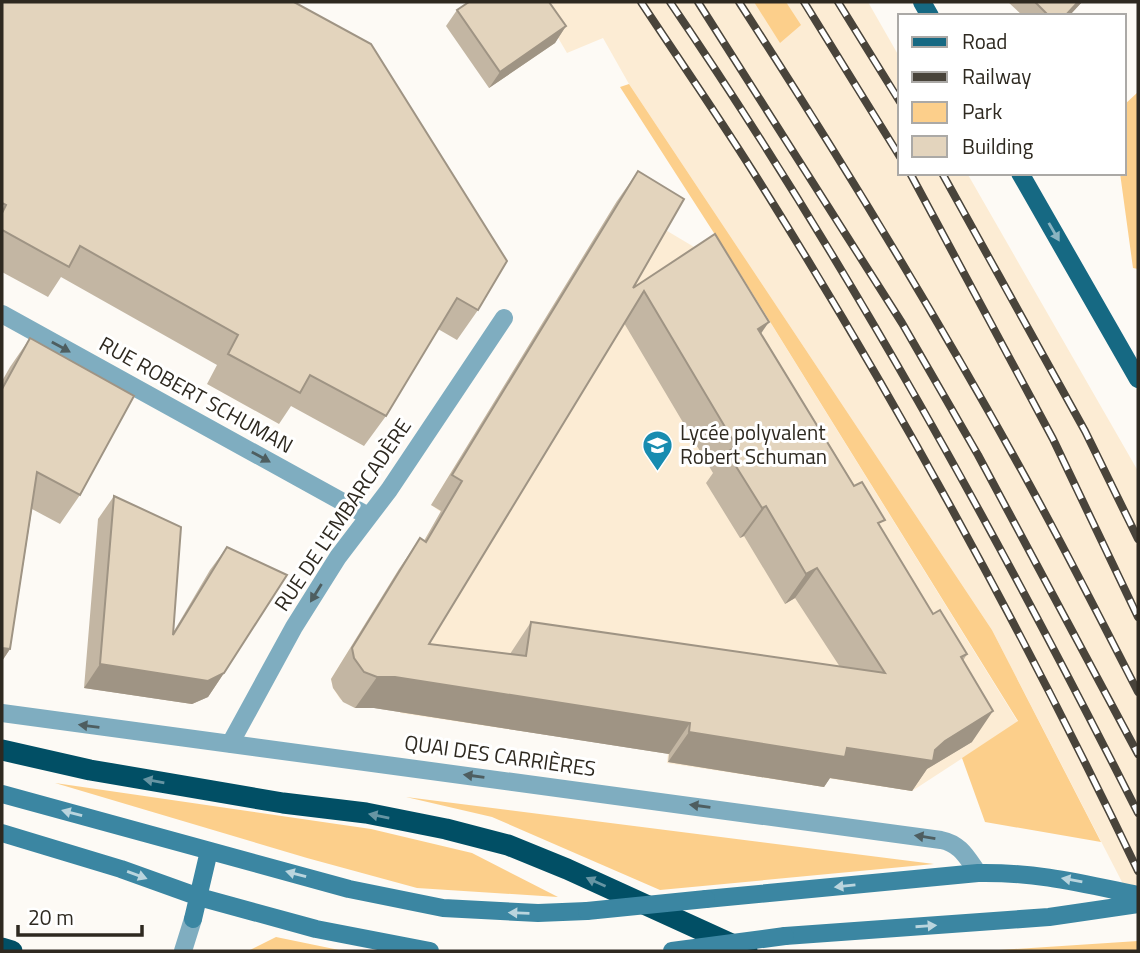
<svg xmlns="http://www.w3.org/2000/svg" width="1140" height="953" font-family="'Titillium Web',sans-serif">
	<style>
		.built { fill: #fcecd4 }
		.green { fill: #fccf8b }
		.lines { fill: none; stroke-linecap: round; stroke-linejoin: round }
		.street { stroke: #7fadc0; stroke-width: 18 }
		.secondary { stroke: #3b86a2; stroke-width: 18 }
		.primary { stroke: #166983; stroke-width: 18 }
		.highway { stroke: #014f65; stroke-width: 21 }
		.rail-casing { stroke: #49443b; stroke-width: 8 }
		.rail { stroke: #fff; stroke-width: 5; stroke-dasharray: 16; stroke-linecap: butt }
		.secondary-bridge { stroke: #3b86a2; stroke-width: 18 }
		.wall { fill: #c3b6a3; fill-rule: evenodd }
		.shaded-wall { fill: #9f9484 }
		.building { fill: #e3d4bd; stroke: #9f9484; stroke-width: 2; fill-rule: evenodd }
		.oneway { fill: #8ab4c1 }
		.oneway2 { fill: #4e5e60 }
		.oneway3 { fill: #6795a3 }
		.oneway4 { fill: #bad5de }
		.labels { text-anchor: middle; stroke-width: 6; stroke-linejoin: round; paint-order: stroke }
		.street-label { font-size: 21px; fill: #2e2920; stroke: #fff }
		.poi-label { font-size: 21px; fill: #2e2920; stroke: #fff; text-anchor: start }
	</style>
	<rect width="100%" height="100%" fill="#fdfaf5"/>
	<!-- built -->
	<path class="built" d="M 537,2 L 868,2 L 900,58 L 900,173 L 967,173 L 1138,471 L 1138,913 L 992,630 L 629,84 L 603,38 L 567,53 Z
		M 617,201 L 741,275 L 1018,722 L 912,791 L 826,778 L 824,787 L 667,763 L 668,753 L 400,713 L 400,709 L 365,699 L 366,708 L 355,708 L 340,699 L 333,688 L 331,679 L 399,569 L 405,572 L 441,512 L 431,505 Z"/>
	<!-- green -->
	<path class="green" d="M 754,2 L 786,2 L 801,25 L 780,43 Z
		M 629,84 L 992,630 L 1101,842 L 985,822 L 962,758 L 1018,721 L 741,275 L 620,87 Z
		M 1138,92 L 1138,269 L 1133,268 L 1120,173 L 1124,173 L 1124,105 Z
		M 55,783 L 371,829 L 472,853 L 558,897 L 417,888 L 307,858 Z
		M 406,797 L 934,864 L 660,890 L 492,817 Z
		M 276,937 L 344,951 L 248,951 Z
		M 1138,941 L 1138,951 L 984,951 Z"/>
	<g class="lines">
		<!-- street -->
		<path class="street" d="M 2,314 L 368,516
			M 2,713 L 941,840 C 961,844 967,858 978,873
			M 230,744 L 294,627 L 338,557 L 389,490 L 504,318
			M 183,951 L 193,919"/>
		<!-- secondary -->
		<path class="secondary" d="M 2,794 L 349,889 L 443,908 L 538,913 L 587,911
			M 2,833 L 121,869 L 199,897 L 316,929 L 430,951
			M 706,899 L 978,873 C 1038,872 1080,883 1138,895
			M 193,919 L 209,851
			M 785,936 L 1049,917 L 1138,904"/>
		<!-- primary -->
		<path class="primary" d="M 922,2 L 930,16
			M 1020,173 L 1138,379"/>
		<!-- highway -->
		<path class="highway" d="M 2,750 L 90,770 L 283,803 L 366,813 L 446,829 L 508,845 L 567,869 L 747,951
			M 2,948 L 12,951"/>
		<defs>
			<path id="rail" d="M 641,2 C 678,58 716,113 752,170 C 894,395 1023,631 1138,871
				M 670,2 C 846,260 997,534 1138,813
				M 698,2 L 902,323 L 978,455 L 1138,754
				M 739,2 C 840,158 938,318 1028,482 C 1066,551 1102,622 1138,692
				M 804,2 L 900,157
				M 838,2 L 900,102
				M 910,173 L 1053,439 L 1138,617
				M 942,173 L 1085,431 L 1138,539"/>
		</defs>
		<!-- rail casing -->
		<use href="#rail" class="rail-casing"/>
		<!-- rail -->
		<use href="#rail" class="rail"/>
		<!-- secondary-bridge -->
		<path class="secondary-bridge" d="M 587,911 L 706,899
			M 672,951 L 785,936"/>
	</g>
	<!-- wall -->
	<path class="wall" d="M 2,2 L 478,310 L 457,340 L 438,329 L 386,416 L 364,446 L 291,406 L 279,424 L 207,384 L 217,365 L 61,277 L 48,297 L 2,272 Z
		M 1008,2 L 1082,2 L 1069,16 L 1023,16 Z
		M 457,10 L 566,26 L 555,43 L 489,88 L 446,26 Z
		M 638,171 L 633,288 L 761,333 L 933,614 L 967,654 L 963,661 L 972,742 L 927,769 L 912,791 L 830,778 L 824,787 L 668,762 L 669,754 L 374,708 L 355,708 L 343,702 L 333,688 L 331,679 L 399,569 L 420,538 L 424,541 L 441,511 L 431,505 L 617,201 ZM 624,323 L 713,473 L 706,483 L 740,538 L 744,536 L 785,604 L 795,598 L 840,667 L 531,622 L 510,654 L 429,644 Z
		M 30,338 L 80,495 L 60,524 L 32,509 L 10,649 L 2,661 L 2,381 L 10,367 Z
		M 114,496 L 174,631 L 210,570 L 227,547 L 224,673 L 208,697 L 192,704 L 84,688 L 98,519 Z"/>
	<!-- shaded-wall -->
	<path class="shaded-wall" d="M 1078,2 L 1082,2 L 1069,16 L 1065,16 Z
		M 566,26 L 555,43 L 489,88 L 500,72 Z
		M 769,322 L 748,352 L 758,329 Z
		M 766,506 L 744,536 L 740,538 L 762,508 Z
		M 817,568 L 795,598 L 785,604 L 806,574 Z
		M 2,648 L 10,649 L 2,661 Z
		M 100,664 L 224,673 L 208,697 L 192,704 L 84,688 Z
		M 377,677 L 395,677 L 690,723 L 669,754 L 374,708 L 355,708 Z
		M 993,711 L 972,742 L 927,769 L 912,791 L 830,778 L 824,787 L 668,762 L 689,732 L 847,748 L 935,750 L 945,741 Z"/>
	<!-- building -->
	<path class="building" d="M 2,2 L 294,2 L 371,44 L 507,261 L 478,310 L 457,298 L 386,416 L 310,375 L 300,393 L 228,354 L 238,335 L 80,246 L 69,267 L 2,230 L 2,213 L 6,205 L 2,203 Z
		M 469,2 L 549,2 L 566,26 L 500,72 L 457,10 Z
		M 1035,2 L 1078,2 L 1065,16 L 1049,16 Z
		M 638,171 L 684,199 L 633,288 L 715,234 L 769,322 L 758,329 L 854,486 L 862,482 L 885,520 L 878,523 L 933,614 L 940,610 L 967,654 L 961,657 L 993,711 L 945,741 L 935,750 L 933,761 L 847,748 L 845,757 L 689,732 L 690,723 L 395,677 L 377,677 L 364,672 L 354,658 L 352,648 L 420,538 L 426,542 L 462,481 L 452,475 ZM 644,291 L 737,447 L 727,452 L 762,508 L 766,506 L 806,574 L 817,568 L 885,673 L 531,622 L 526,656 L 429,644 Z
		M 30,338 L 134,396 L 80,495 L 37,472 L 10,649 L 2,648 L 2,389 Z
		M 114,496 L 181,527 L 173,635 L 227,547 L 287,575 L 224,673 L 208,681 L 100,664 Z"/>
	<!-- one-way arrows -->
	<defs><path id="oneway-solid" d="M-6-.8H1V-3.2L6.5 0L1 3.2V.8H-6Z" transform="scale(1.75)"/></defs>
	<use class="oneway" href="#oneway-solid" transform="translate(1054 232) rotate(60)"/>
	<g class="oneway2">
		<use href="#oneway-solid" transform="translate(61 347) rotate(29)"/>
		<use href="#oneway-solid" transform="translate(261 457) rotate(29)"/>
		<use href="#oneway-solid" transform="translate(316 593) rotate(122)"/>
		<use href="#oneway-solid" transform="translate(89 726) rotate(-173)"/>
		<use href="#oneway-solid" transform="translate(474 776) rotate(-172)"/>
		<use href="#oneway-solid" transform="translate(700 806) rotate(-172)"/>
		<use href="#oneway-solid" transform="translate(925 837) rotate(-171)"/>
	</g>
	<g class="oneway3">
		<use href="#oneway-solid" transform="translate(154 781) rotate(-170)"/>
		<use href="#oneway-solid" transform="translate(379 816) rotate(-169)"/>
		<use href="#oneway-solid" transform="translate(596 882) rotate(-156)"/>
	</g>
	<g class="oneway4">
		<use href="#oneway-solid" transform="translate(72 813) rotate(-165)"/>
		<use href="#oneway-solid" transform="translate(296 874) rotate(-165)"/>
		<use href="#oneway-solid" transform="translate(137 875) rotate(20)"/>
		<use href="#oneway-solid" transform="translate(1072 880) rotate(-170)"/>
		<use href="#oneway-solid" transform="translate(845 886) rotate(174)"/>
		<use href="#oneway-solid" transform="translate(519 913) rotate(-178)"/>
		<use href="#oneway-solid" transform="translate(926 926) rotate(-4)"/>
	</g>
	<!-- icons -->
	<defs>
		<symbol id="school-pin" viewBox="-11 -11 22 30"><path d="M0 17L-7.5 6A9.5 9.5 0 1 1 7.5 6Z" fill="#188cb0" stroke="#fff"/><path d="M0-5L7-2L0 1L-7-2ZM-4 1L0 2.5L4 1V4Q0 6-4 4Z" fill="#fff"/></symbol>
	</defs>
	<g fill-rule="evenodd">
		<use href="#school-pin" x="640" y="428" width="35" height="47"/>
	</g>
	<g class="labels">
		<!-- street labels -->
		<g class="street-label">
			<text transform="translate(196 395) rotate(29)" y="7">RUE ROBERT SCHUMAN</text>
			<text transform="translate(343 515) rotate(-56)" y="7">RUE DE L'EMBARCADÈRE</text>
			<text transform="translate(500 756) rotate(8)" y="7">QUAI DES CARRIÈRES</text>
		</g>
		<!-- poi labels -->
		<g class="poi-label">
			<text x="680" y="440">Lycée polyvalent<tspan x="680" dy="24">Robert Schuman</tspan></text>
		</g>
	</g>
	<!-- border -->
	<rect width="1140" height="953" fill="none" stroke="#2e2920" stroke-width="7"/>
	<!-- legend -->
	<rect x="898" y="14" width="228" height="161" fill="#ffffff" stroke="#aba9a6" stroke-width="2"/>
	<rect x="912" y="37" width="35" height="10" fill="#166983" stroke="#aba9a6" stroke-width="2"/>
	<text x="962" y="49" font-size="21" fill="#2e2920">Road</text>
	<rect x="912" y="72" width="35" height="10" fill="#49443b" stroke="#aba9a6" stroke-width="2"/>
	<text x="962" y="84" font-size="21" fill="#2e2920">Railway</text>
	<rect x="912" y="102" width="35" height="21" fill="#fccf8b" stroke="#aba9a6" stroke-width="2"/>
	<text x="962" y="119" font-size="21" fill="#2e2920">Park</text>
	<rect x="912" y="136" width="35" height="21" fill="#e3d4bd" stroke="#aba9a6" stroke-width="2"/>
	<text x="962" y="154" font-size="21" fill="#2e2920">Building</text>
	<!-- scale -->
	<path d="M18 925v10h124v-10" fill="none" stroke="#2e2920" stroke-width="3.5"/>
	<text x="28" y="925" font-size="21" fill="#2e2920" stroke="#ffffff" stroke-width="5" paint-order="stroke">20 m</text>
</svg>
